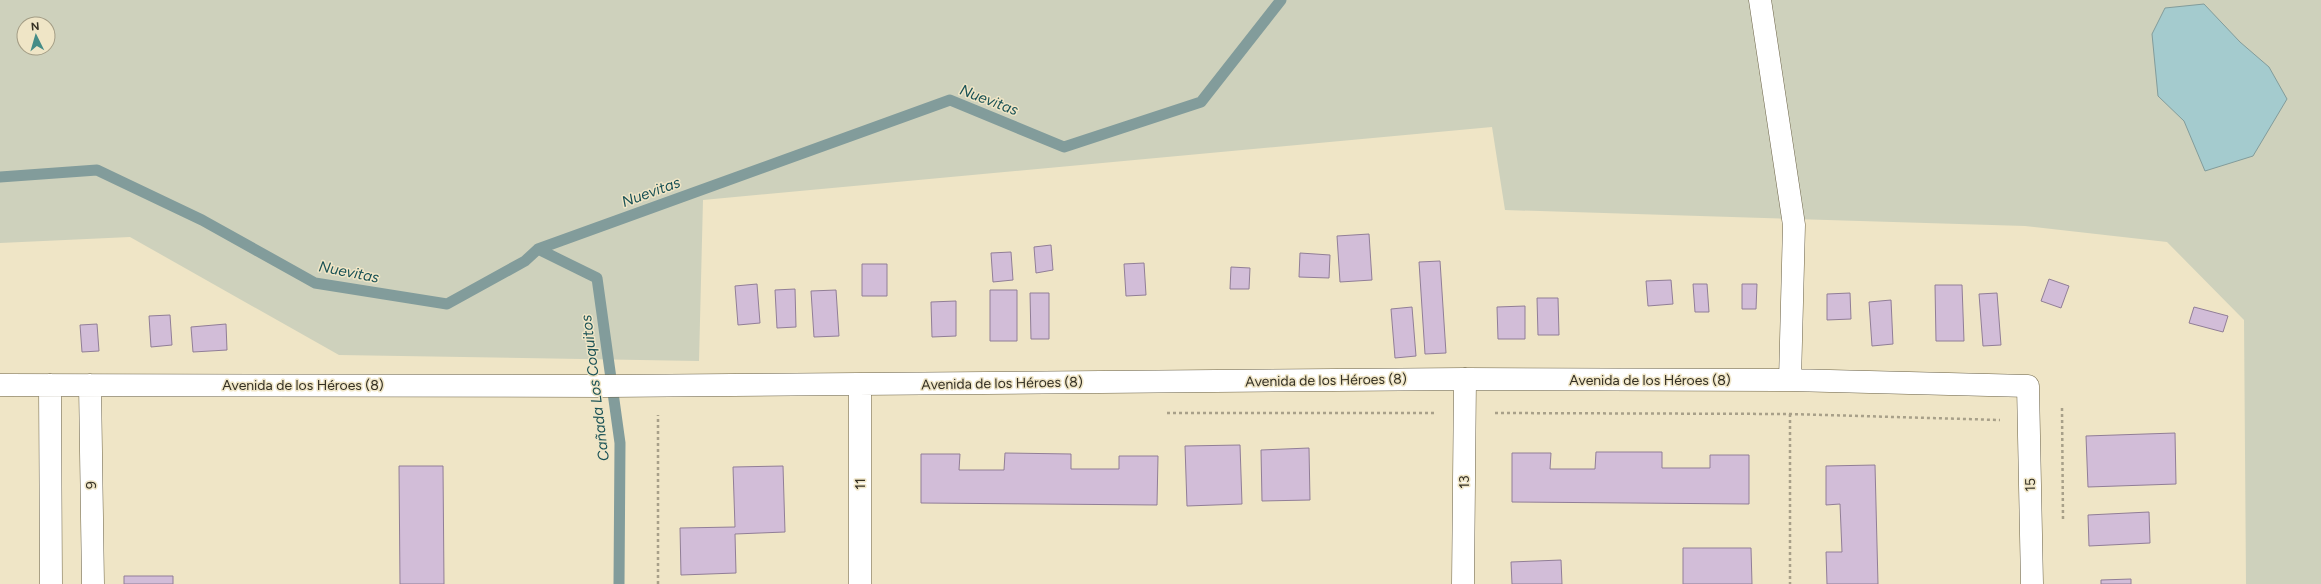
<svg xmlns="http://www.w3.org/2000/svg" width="2321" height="584" font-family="Figtree,sans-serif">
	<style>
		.green { fill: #ced1bc; fill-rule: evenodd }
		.water { fill: #a4cbce; stroke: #829c9b }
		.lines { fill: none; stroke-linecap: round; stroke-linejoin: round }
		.stream { stroke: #829c9b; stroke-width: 11 }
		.building { fill: #d2bdd8; stroke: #917e97 }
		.minor-casing { stroke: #6a6146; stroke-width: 23 }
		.path { stroke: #a8a089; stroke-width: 2.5; stroke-dasharray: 3 3; stroke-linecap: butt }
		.minor { stroke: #fff; stroke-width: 22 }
		.labels { text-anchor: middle; stroke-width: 3; stroke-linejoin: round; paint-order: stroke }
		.street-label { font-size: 14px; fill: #343024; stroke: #efe5c6 }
		.water-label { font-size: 15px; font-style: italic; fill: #195155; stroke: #efe5c6 }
	</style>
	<rect width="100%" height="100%" fill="#efe5c6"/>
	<!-- green -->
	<path class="green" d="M 0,0 L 2321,0 L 2321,584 L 2246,584 L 2244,320 L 2167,242 L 2025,226 L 1505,210 L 1492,127 L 703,200 L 699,361 L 339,355 L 130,237 L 0,243 ZM 24,24 L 48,24 L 48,48 L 24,48 Z"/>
	<!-- water -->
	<path class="water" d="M 2204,4 L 2240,42 L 2269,67 L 2287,99 L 2253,156 L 2205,171 L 2184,121 L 2158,96 L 2152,34 L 2165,8 Z"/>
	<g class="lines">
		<!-- stream -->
		<path class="stream" d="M 0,177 L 97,170 L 202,220 L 315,283 L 447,304 L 525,261 L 538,249 L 950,100 L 1064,147 L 1201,102 L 1281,0
			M 538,249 L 597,278 L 620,443 L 619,584"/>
	</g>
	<!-- building -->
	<path class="building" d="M 1369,234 L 1372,280 L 1340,282 L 1337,236 Z
		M 1051,245 L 1053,270 L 1036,273 L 1034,247 Z
		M 1011,252 L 1013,280 L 993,282 L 991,253 Z
		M 1300,253 L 1330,255 L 1329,278 L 1299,277 Z
		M 1440,261 L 1446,353 L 1425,354 L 1419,262 Z
		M 1144,263 L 1146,295 L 1126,296 L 1124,264 Z
		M 862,264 L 887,264 L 887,296 L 862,296 Z
		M 1231,267 L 1250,268 L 1249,289 L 1230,289 Z
		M 2049,279 L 2069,286 L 2061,308 L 2041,301 Z
		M 1671,280 L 1673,304 L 1648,306 L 1646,281 Z
		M 757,284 L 760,323 L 738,325 L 735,286 Z
		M 1693,284 L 1707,284 L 1709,312 L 1695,312 Z
		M 1742,284 L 1757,284 L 1756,309 L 1742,309 Z
		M 1935,285 L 1962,285 L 1964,341 L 1936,341 Z
		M 795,289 L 796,327 L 777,328 L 775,290 Z
		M 836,290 L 839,336 L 814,337 L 811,291 Z
		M 990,290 L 1017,290 L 1017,341 L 990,341 Z
		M 1030,293 L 1049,293 L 1049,339 L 1031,339 Z
		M 1850,293 L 1851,319 L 1827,320 L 1827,294 Z
		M 1997,293 L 2001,345 L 1983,346 L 1979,294 Z
		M 1537,298 L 1558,298 L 1559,335 L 1538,335 Z
		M 1891,300 L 1893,344 L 1872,346 L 1869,302 Z
		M 956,301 L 956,336 L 932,337 L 931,302 Z
		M 1525,306 L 1525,339 L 1498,339 L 1497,307 Z
		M 1412,307 L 1416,356 L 1395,358 L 1391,309 Z
		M 2194,307 L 2228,316 L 2223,332 L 2189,323 Z
		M 170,315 L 172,345 L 151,347 L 149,316 Z
		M 97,324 L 99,351 L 82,352 L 80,325 Z
		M 226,324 L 227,350 L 193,352 L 191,327 Z
		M 2175,433 L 2176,484 L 2088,487 L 2086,436 Z
		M 1240,445 L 1242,504 L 1187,506 L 1185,446 Z
		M 1309,448 L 1310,500 L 1262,501 L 1261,450 Z
		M 1596,452 L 1662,452 L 1662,468 L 1710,468 L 1710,455 L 1749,455 L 1749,504 L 1512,502 L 1512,453 L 1551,453 L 1550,469 L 1595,469 Z
		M 1005,453 L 1071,454 L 1071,469 L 1119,469 L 1119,456 L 1158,456 L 1157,505 L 921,503 L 921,454 L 960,454 L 959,470 L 1004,470 Z
		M 1875,465 L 1878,584 L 1827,584 L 1826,552 L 1842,552 L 1840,504 L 1826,505 L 1826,466 Z
		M 399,466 L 443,466 L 444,584 L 400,584 Z
		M 783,466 L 785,532 L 735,534 L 736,573 L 681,575 L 680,528 L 735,527 L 733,467 Z
		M 2149,512 L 2150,543 L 2089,546 L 2088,515 Z
		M 1683,548 L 1751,548 L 1752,584 L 1683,584 Z
		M 1561,560 L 1562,584 L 1512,584 L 1511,562 Z
		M 124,576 L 173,576 L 173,584 L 124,584 Z
		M 2131,579 L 2131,584 L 2101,584 L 2101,580 Z"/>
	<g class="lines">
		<defs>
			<path id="minor" d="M 1760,0 L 1794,225 L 1790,380
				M 0,385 L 606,386 L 1465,379 L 1790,380 L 2028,386 L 2032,584
				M 50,385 L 51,584
				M 90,385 L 93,584
				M 860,584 L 860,385
				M 1463,584 L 1465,379"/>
		</defs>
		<!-- minor casing -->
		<use href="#minor" class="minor-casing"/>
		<!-- path -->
		<path class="path" d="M 2062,408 L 2063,519
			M 1167,413 L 1436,413
			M 1495,413 L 1790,414 L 2000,420
			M 1790,414 L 1790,584
			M 658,584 L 658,415"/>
		<!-- minor -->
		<use href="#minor" class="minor"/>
	</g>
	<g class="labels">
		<!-- street labels -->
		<g class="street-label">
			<text transform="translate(1326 380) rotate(-1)" y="5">Avenida de los Héroes (8)</text>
			<text x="1650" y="385">Avenida de los Héroes (8)</text>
			<text transform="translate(1002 383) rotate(-1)" y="5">Avenida de los Héroes (8)</text>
			<text x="303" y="390">Avenida de los Héroes (8)</text>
			<text transform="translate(1464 482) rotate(-90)" y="5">13</text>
			<text transform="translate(860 484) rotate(-90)" y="5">11</text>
			<text transform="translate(91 485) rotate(-91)" y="5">9</text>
			<text transform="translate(2030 485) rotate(-91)" y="5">15</text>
		</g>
		<!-- water labels -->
		<g class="water-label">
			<text transform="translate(989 100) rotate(21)" y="5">Nuevitas</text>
			<text transform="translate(651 192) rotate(-20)" y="5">Nuevitas</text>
			<text transform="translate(349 272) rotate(11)" y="5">Nuevitas</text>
			<text transform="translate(595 388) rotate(-97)" y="5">Cañada Los Coquitos</text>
		</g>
	</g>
	<!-- north arrow -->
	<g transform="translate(36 36) rotate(355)"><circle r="19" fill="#efe5c6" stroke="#a49d85"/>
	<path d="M0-3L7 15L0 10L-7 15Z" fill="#458c87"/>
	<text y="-6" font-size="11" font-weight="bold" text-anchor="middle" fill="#343024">N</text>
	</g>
</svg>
